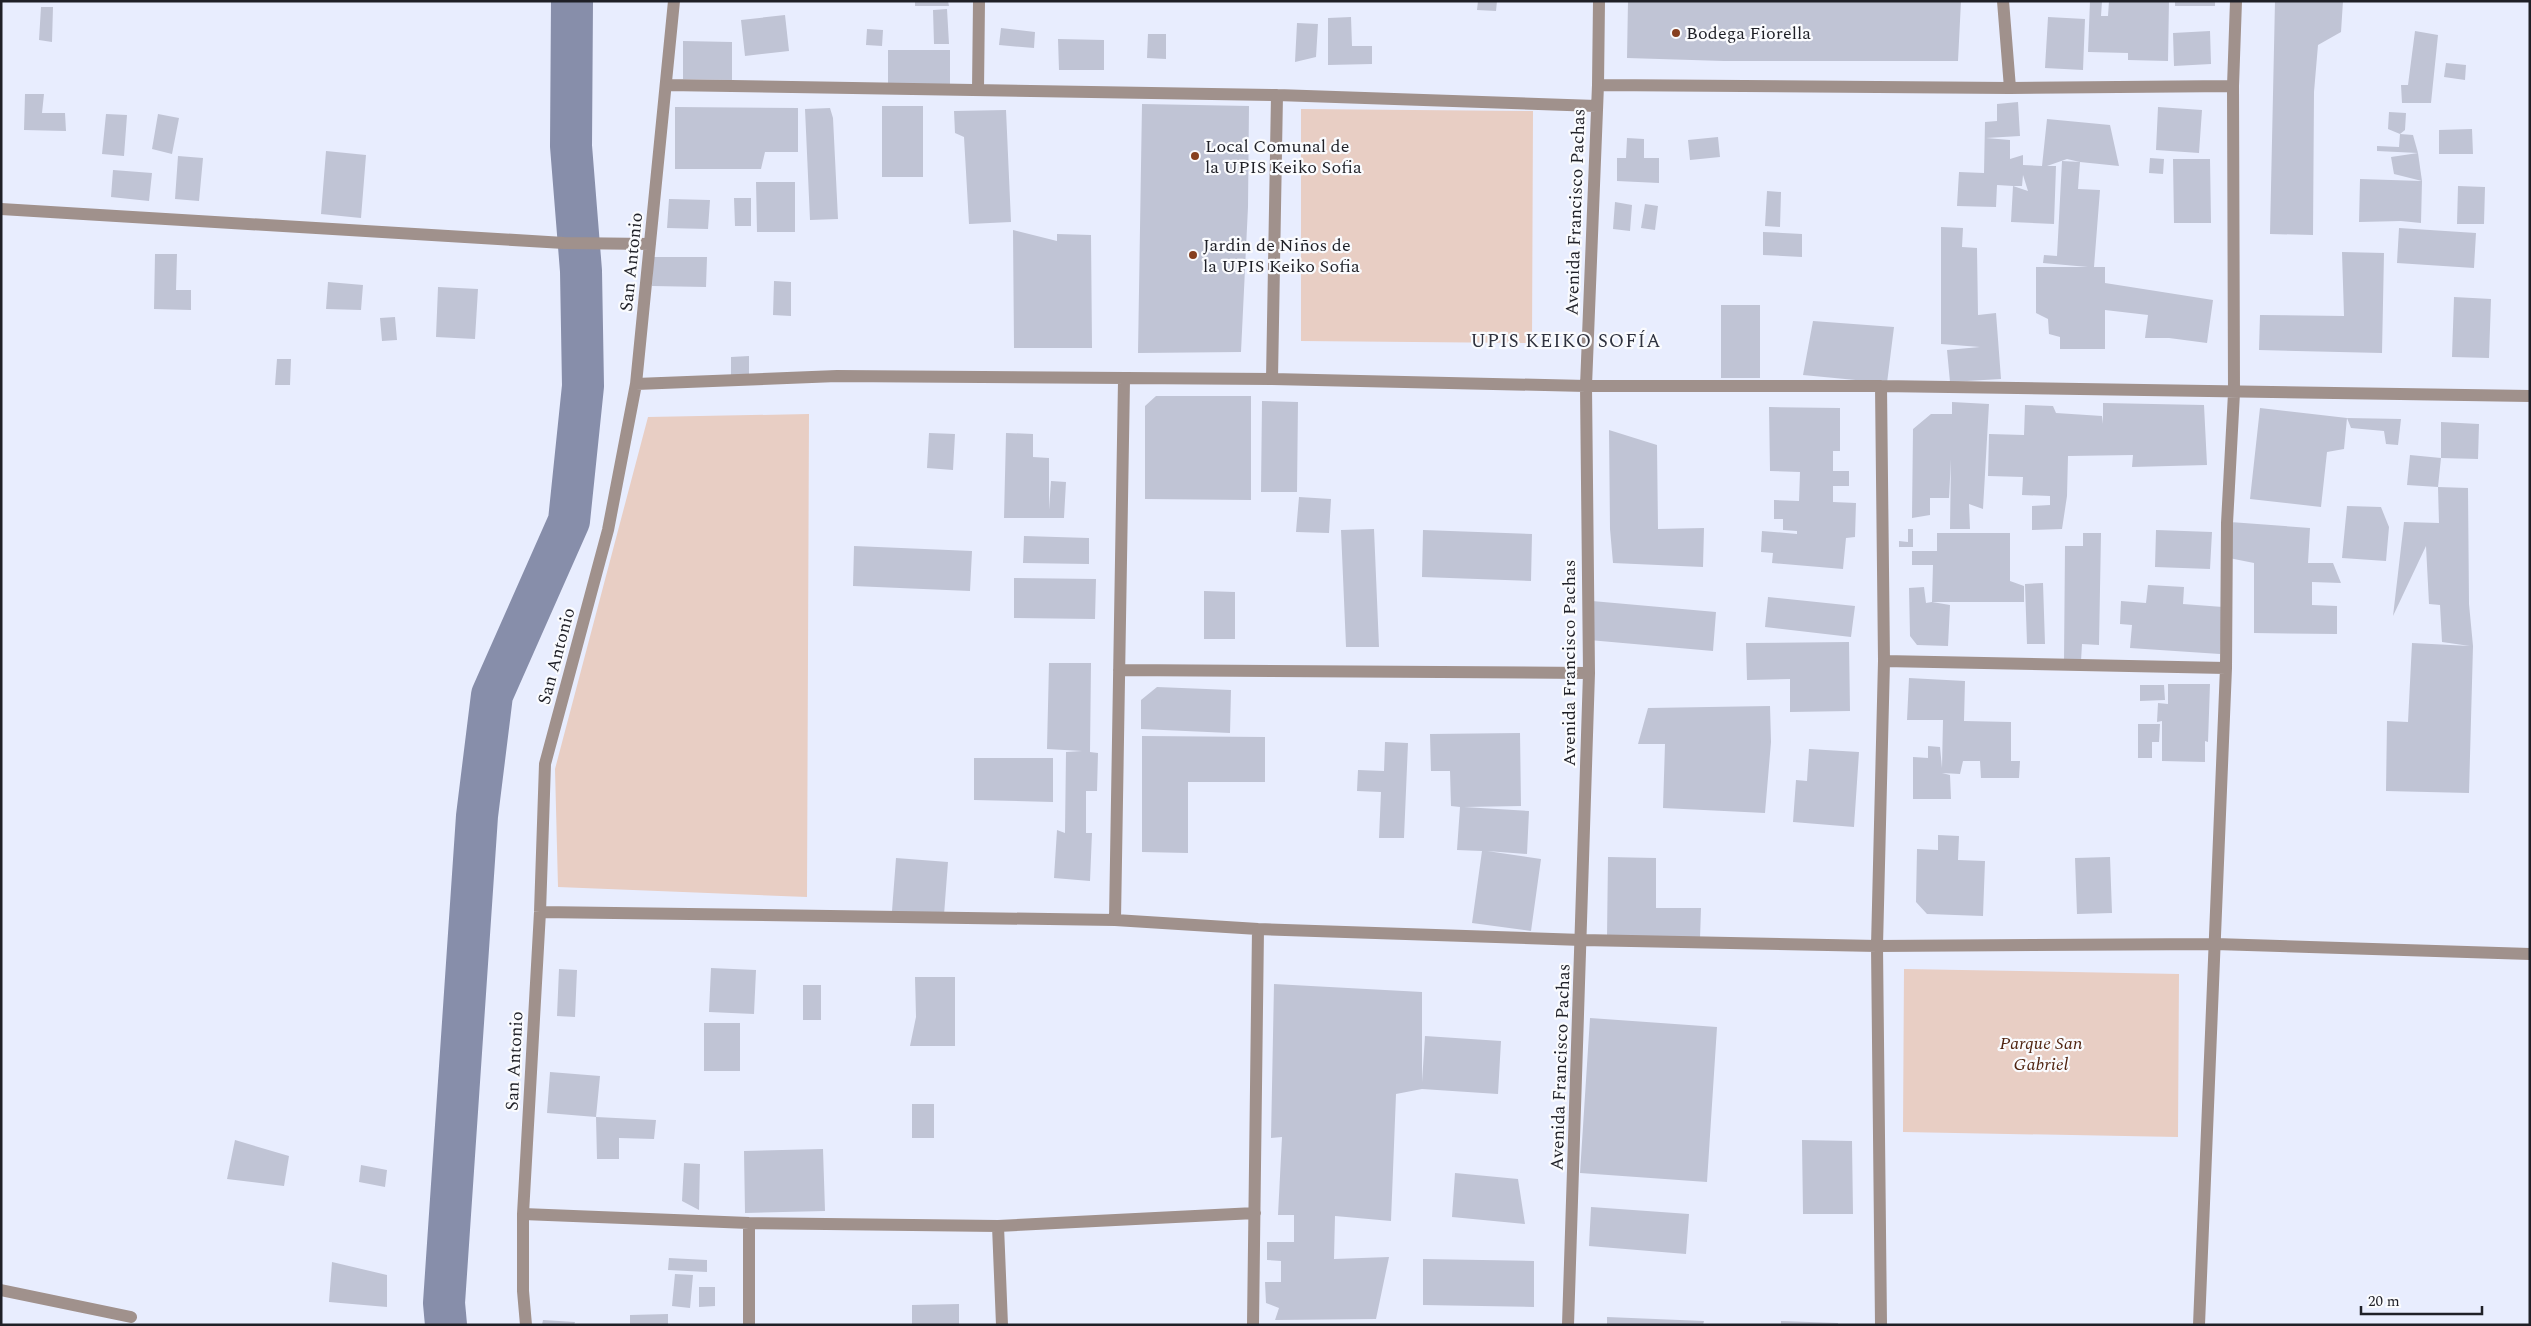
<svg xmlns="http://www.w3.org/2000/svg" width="2531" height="1326" font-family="Spectral,serif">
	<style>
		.green { fill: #e8cec4 }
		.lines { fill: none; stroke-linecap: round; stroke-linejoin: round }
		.canal { stroke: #878eaa; stroke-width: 42 }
		.building { fill: #c0c4d5; fill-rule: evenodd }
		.minor { stroke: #a0918c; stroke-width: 12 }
		.poi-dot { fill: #863f1f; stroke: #fafbfe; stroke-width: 2 }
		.labels { text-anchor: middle; stroke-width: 4.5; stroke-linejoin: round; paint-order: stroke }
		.poi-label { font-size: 18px; fill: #1f2027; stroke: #fafbfe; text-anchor: start }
		.street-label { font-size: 18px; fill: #1f2027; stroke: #fafbfe }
		.park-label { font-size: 18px; font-style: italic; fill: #502410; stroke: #fafbfe }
		.neighbourhood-label { font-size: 19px; letter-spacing: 1px; fill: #2e313e; stroke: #fafbfe }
	</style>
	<rect width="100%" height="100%" fill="#e8edfe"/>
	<!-- green -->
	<path class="green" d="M 1301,109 L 1533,111 L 1532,343 L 1301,341 Z
		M 809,414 L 807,897 L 558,887 L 555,769 L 648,417 Z
		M 1904,969 L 2179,974 L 2178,1137 L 1903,1132 Z"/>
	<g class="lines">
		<!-- canal -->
		<path class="canal" d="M 446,1325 L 444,1303 L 477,816 L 492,695 L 569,521 L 583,386 L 581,271 L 571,146 L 572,1"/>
	</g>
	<!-- building -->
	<path class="building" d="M 915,1 L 948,1 L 949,6 L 915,6 Z
		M 1478,1 L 1497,1 L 1496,11 L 1477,10 Z
		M 1628,1 L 1961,1 L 1958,61 L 1724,61 L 1627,58 Z
		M 2090,1 L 2102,1 L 2101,16 L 2108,16 L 2109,1 L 2169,1 L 2168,61 L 2128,60 L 2128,53 L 2088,52 Z
		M 2175,1 L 2215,1 L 2215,6 L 2175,6 Z
		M 2275,1 L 2343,1 L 2341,32 L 2318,45 L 2314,92 L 2313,235 L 2270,234 Z
		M 41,7 L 53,7 L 52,42 L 39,40 Z
		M 947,9 L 949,44 L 934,44 L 933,10 Z
		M 785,15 L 789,51 L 745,56 L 741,20 Z
		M 1351,17 L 1352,46 L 1372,46 L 1372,64 L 1328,65 L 1328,18 Z
		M 2048,17 L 2085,19 L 2083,70 L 2045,68 Z
		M 1297,23 L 1318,24 L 1316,57 L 1295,62 Z
		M 1001,28 L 1035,32 L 1034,48 L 999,45 Z
		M 867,29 L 883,30 L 882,46 L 866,45 Z
		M 2210,31 L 2211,64 L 2174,66 L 2173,33 Z
		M 2415,31 L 2438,35 L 2431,103 L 2402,103 L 2401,85 L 2408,85 Z
		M 1148,34 L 1166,34 L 1166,59 L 1147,58 Z
		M 1058,39 L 1104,40 L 1104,70 L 1059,70 Z
		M 683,41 L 732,42 L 732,80 L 683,79 Z
		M 888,50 L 950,50 L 950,84 L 888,84 Z
		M 2446,63 L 2466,65 L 2465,80 L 2444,77 Z
		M 25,94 L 44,94 L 42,113 L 65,113 L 66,131 L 24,130 Z
		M 2018,102 L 2020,136 L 1986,138 L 2010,140 L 2010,159 L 2023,155 L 2023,165 L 2042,166 L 2047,119 L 2110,125 L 2119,166 L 2080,162 L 2078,189 L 2100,190 L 2094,267 L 2105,267 L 2105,283 L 2213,300 L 2207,343 L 2169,338 L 2145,338 L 2148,315 L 2105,310 L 2105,349 L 2060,349 L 2060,337 L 2049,334 L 2048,319 L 2036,313 L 2036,267 L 2088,267 L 2043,263 L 2044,255 L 2057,256 L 2062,161 L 2080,162 L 2067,159 L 2047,166 L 2056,166 L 2054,224 L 2011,222 L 2013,186 L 1997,185 L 1996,207 L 1957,206 L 1959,172 L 1984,173 L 1985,122 L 1997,121 L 1997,104 ZM 2023,175 L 2028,191 L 2013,186 L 2022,186 Z
		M 1142,104 L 1249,106 L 1248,207 L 1241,352 L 1138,353 Z
		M 882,106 L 923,106 L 923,177 L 882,177 Z
		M 675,107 L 798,108 L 798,152 L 765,152 L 761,169 L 675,169 Z
		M 2158,107 L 2202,110 L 2199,153 L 2156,150 Z
		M 830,108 L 833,118 L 838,219 L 810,220 L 805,109 Z
		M 1006,110 L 1011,222 L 969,224 L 964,137 L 955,133 L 954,111 Z
		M 2389,112 L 2406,113 L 2405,130 L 2400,134 L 2388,129 Z
		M 106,114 L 127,115 L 124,156 L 102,154 Z
		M 158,114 L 179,118 L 172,154 L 152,149 Z
		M 2472,129 L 2473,154 L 2439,154 L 2439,130 Z
		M 2400,134 L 2413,135 L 2418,153 L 2422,181 L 2394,174 L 2391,157 L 2418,153 L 2377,151 L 2377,146 L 2399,147 Z
		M 1718,137 L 1720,157 L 1690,160 L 1688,140 Z
		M 1627,138 L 1644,139 L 1644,158 L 1659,158 L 1659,183 L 1617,181 L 1617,158 L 1626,158 Z
		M 326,151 L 366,155 L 361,218 L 321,214 Z
		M 178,156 L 203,158 L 199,201 L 175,199 Z
		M 2150,158 L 2164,159 L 2163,174 L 2149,173 Z
		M 2173,159 L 2210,159 L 2211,223 L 2174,223 Z
		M 113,170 L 152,173 L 149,201 L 111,197 Z
		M 2360,179 L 2422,181 L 2421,223 L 2401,221 L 2359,222 Z
		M 756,182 L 795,182 L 795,232 L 757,232 Z
		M 2458,186 L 2485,187 L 2484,224 L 2457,224 Z
		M 1767,191 L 1781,192 L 1780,227 L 1765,226 Z
		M 734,198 L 751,198 L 751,226 L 735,226 Z
		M 669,199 L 710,200 L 708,229 L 667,228 Z
		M 1615,202 L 1632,205 L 1630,231 L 1613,229 Z
		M 1645,204 L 1658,206 L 1655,230 L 1641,228 Z
		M 1941,227 L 1963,228 L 1962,247 L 1977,248 L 1978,315 L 1996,313 L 2001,379 L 1950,382 L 1947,350 L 1980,347 L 1941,344 Z
		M 2399,228 L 2476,233 L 2474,268 L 2397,263 Z
		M 1013,230 L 1057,241 L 1057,234 L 1091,235 L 1092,348 L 1014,348 Z
		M 1763,232 L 1802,234 L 1802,257 L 1763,255 Z
		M 2342,252 L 2384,253 L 2382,353 L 2259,350 L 2260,315 L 2344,316 Z
		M 155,254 L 177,254 L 176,290 L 191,290 L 191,310 L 154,309 Z
		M 653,257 L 707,257 L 706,287 L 652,286 Z
		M 774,281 L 791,282 L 791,316 L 773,315 Z
		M 328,282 L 363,285 L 361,310 L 326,309 Z
		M 438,287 L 478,289 L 475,339 L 436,337 Z
		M 2454,297 L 2491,299 L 2489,358 L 2452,357 Z
		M 1721,305 L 1760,305 L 1760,378 L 1721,378 Z
		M 395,317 L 397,340 L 382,341 L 380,318 Z
		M 1813,321 L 1894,327 L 1887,383 L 1803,375 Z
		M 749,356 L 749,376 L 731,376 L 731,357 Z
		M 277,359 L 291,359 L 290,385 L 275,385 Z
		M 1156,396 L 1251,396 L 1251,500 L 1145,499 L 1145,406 Z
		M 1262,401 L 1298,402 L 1297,492 L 1261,492 Z
		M 1952,402 L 1989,404 L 1983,509 L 1969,504 L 1970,529 L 1950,529 L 1951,459 L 1949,498 L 1930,498 L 1930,515 L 1912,518 L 1913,429 L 1931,414 L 1952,414 Z
		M 2103,403 L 2204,405 L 2207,465 L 2132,467 L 2133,455 L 2068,456 L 2067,496 L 2062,529 L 2032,530 L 2032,506 L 2050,505 L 2050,496 L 2022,495 L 2023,477 L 1988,476 L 1989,434 L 2024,435 L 2025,405 L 2053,406 L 2056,413 L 2102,416 L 2103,424 Z
		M 1769,407 L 1840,408 L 1840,451 L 1833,451 L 1833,471 L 1849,471 L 1849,486 L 1833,486 L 1833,502 L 1856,503 L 1855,537 L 1846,538 L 1843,569 L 1772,563 L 1773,553 L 1761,552 L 1762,531 L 1797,534 L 1797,531 L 1783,530 L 1783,519 L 1774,519 L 1774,500 L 1799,501 L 1800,472 L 1770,471 Z
		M 2260,408 L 2347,418 L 2401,419 L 2398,445 L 2386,444 L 2384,431 L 2351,428 L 2347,418 L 2344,449 L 2327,452 L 2321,507 L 2250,499 Z
		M 2441,422 L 2479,424 L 2478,459 L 2441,458 Z
		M 1609,430 L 1657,445 L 1658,529 L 1704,528 L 1703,567 L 1613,563 L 1610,529 Z
		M 929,433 L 955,434 L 953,470 L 927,468 Z
		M 1006,433 L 1033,434 L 1033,457 L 1049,458 L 1049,510 L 1051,481 L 1066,482 L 1064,518 L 1004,518 Z
		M 2410,455 L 2441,458 L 2438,487 L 2468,488 L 2469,604 L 2473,646 L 2469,793 L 2386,791 L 2387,721 L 2408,722 L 2412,643 L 2470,646 L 2442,642 L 2440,605 L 2429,604 L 2426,546 L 2393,616 L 2404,522 L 2439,523 L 2438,487 L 2407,485 Z
		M 1299,497 L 1331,499 L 1329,533 L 1296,532 Z
		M 2347,506 L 2381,507 L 2389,527 L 2386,561 L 2342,558 Z
		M 2230,522 L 2310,528 L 2308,563 L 2333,563 L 2341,583 L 2312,582 L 2312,605 L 2337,606 L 2337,634 L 2254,633 L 2254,563 L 2229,558 Z
		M 1374,529 L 1379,647 L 1346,647 L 1341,530 Z
		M 1908,529 L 1913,529 L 1913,547 L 1899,547 L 1899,541 L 1908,542 Z
		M 1423,530 L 1532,534 L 1531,581 L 1422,577 Z
		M 2156,530 L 2212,532 L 2210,569 L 2155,567 Z
		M 1937,533 L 2010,533 L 2010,581 L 2024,586 L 2024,602 L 1932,602 L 1933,565 L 1912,565 L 1912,551 L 1937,551 Z
		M 2083,533 L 2101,533 L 2099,645 L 2082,644 L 2081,661 L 2064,660 L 2065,546 L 2083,546 Z
		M 1024,536 L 1089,538 L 1089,564 L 1023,563 Z
		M 854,546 L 972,551 L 970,591 L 853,586 Z
		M 1014,578 L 1096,579 L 1095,619 L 1014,618 Z
		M 2043,583 L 2045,644 L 2027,644 L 2025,584 Z
		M 2148,585 L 2184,587 L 2183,604 L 2223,607 L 2220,654 L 2130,648 L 2132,625 L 2120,624 L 2121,601 L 2146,603 Z
		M 1924,587 L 1926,603 L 1932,602 L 1950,605 L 1948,646 L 1917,645 L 1910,636 L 1909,588 Z
		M 1204,591 L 1235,592 L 1235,639 L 1204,639 Z
		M 1768,597 L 1855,606 L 1851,637 L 1765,627 Z
		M 1592,601 L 1716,612 L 1713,651 L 1589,640 Z
		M 1849,642 L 1850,711 L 1790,712 L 1790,679 L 1747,680 L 1746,643 Z
		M 1049,663 L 1091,663 L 1090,752 L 1098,753 L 1097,791 L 1086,791 L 1086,833 L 1092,833 L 1090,881 L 1054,878 L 1057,830 L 1065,833 L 1066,752 L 1082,751 L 1047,749 Z
		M 1909,678 L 1965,681 L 1964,721 L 2011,722 L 2011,761 L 2020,761 L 2019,778 L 1981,778 L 1980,761 L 1963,761 L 1960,774 L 1942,773 L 1950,775 L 1951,799 L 1913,799 L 1913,757 L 1928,758 L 1928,746 L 1940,747 L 1942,768 L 1943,720 L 1907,720 Z
		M 2168,684 L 2210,684 L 2208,742 L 2205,741 L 2205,762 L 2162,761 L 2162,721 L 2157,722 L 2158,703 L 2168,704 Z
		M 2140,685 L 2164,685 L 2165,700 L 2140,701 Z
		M 1157,687 L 1231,690 L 1230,733 L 1141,729 L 1141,700 Z
		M 1770,706 L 1771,742 L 1765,813 L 1663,808 L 1665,744 L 1638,744 L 1648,708 Z
		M 2138,724 L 2160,724 L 2159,742 L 2152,742 L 2152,758 L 2138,758 Z
		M 1520,733 L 1521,806 L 1464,807 L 1529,811 L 1527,854 L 1487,851 L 1541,859 L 1531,931 L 1472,923 L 1482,851 L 1457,850 L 1460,807 L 1451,806 L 1450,771 L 1431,771 L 1430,734 Z
		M 1142,736 L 1265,737 L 1265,782 L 1188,782 L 1188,853 L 1142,852 Z
		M 1385,742 L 1408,743 L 1404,838 L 1379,838 L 1381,792 L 1357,791 L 1358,770 L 1384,771 Z
		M 1809,749 L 1859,752 L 1854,827 L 1793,822 L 1796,780 L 1807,781 Z
		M 974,758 L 1053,758 L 1053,802 L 974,800 Z
		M 1938,835 L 1959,836 L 1958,860 L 1985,861 L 1983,916 L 1927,914 L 1916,902 L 1917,849 L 1938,850 Z
		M 1608,857 L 1656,858 L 1656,908 L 1701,908 L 1700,939 L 1607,937 Z
		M 2110,857 L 2112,913 L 2077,914 L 2075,858 Z
		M 896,858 L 948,862 L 944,915 L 892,911 Z
		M 711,968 L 756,970 L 754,1014 L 709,1012 Z
		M 559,969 L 577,970 L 575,1017 L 557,1016 Z
		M 915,977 L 955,977 L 955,1046 L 910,1046 L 916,1017 Z
		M 1274,984 L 1422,992 L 1422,1082 L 1425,1036 L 1501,1041 L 1498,1094 L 1422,1089 L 1396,1094 L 1391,1221 L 1335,1216 L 1334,1259 L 1389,1257 L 1376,1319 L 1275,1320 L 1279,1308 L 1266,1303 L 1265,1282 L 1281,1282 L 1281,1261 L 1267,1260 L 1267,1242 L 1294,1242 L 1294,1215 L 1278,1215 L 1282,1137 L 1271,1138 Z
		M 803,985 L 821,985 L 821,1020 L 803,1020 Z
		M 1590,1018 L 1717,1027 L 1707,1182 L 1580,1173 Z
		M 704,1023 L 740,1023 L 740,1071 L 704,1071 Z
		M 550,1072 L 600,1076 L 596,1117 L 547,1113 Z
		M 912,1104 L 934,1104 L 934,1138 L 912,1138 Z
		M 596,1117 L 656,1120 L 654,1139 L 619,1138 L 619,1159 L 597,1159 Z
		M 235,1140 L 289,1156 L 284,1186 L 227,1179 Z
		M 1802,1140 L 1852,1141 L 1853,1214 L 1803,1214 Z
		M 823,1149 L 825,1211 L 745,1213 L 744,1151 Z
		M 684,1163 L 700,1164 L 699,1210 L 682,1201 Z
		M 361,1165 L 387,1170 L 385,1187 L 359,1182 Z
		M 1455,1173 L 1518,1179 L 1525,1224 L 1452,1217 Z
		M 1591,1207 L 1689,1214 L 1686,1254 L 1589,1246 Z
		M 669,1258 L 707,1260 L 707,1272 L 668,1270 Z
		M 1423,1259 L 1534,1261 L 1534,1307 L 1423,1305 Z
		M 332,1262 L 387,1275 L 387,1307 L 329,1302 Z
		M 675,1274 L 693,1275 L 690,1308 L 672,1306 Z
		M 699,1287 L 715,1287 L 715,1306 L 699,1307 Z
		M 959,1304 L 959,1325 L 912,1325 L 912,1305 Z
		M 668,1314 L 668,1325 L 630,1325 L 630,1315 Z
		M 1607,1317 L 1704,1321 L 1703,1325 L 1607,1325 Z
		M 543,1320 L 575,1322 L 574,1325 L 542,1325 Z
		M 1781,1321 L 1838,1323 L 1838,1325 L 1781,1325 Z"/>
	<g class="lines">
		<!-- minor -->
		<path class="minor" d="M 2003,1 L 2010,88
			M 667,85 L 1277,95 L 1596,106
			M 1598,85 L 2010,88 L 2233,86
			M 978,90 L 979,1
			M 1,209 L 564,243 L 650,244
			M 1272,379 L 1277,95
			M 636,384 L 837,376 L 1272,379 L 1586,386 L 1881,386 L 2530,396
			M 1881,386 L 1884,661 L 1877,946 L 1881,1325
			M 1884,661 L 2226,668
			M 1119,670 L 1589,673
			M 540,912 L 1115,920 L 1258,929 L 1582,940 L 1877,946 L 2215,944 L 2530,954
			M 1115,920 L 1124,380
			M 523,1214 L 749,1223 L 998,1226 L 1255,1213
			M 998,1226 L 1002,1325
			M 1,1290 L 131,1317
			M 526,1325 L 523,1291 L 523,1214 L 540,912 L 545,764 L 608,530 L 636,384 L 674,1
			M 749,1325 L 749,1223
			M 1253,1325 L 1258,929
			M 1568,1325 L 1589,673 L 1586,386 L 1598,85 L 1599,1
			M 2199,1325 L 2226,668 L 2227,523 L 2234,393 L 2233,86 L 2236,1"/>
	</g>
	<!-- markers -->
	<g class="poi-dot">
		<circle cx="1676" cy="33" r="5"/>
		<circle cx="1195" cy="156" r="5"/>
		<circle cx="1193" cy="255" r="5"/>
	</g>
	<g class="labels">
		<!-- poi labels -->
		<g class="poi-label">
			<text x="1686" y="39">Bodega Fiorella</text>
			<text x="1205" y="152">Local Comunal de<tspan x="1205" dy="21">la UPIS Keiko Sofia</tspan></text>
			<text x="1203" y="251">Jardin de Niños de<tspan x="1203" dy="21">la UPIS Keiko Sofia</tspan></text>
		</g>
		<!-- street labels -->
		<g class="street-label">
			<text transform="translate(1575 212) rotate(-88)" y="6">Avenida Francisco Pachas</text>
			<text transform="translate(631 262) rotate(-84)" y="6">San Antonio</text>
			<text transform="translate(556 656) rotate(-75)" y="6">San Antonio</text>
			<text transform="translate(1569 663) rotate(-90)" y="6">Avenida Francisco Pachas</text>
			<text transform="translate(514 1061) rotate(-87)" y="6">San Antonio</text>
			<text transform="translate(1560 1067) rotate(-88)" y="6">Avenida Francisco Pachas</text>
		</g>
		<!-- park labels -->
		<g class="park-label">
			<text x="2041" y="1049">Parque San<tspan x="2041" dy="21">Gabriel</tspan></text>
		</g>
		<!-- neighbourhood labels -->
		<g class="neighbourhood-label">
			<text x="1566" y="347">UPIS KEIKO SOFÍA</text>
		</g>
	</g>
	<!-- border -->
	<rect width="2531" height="1326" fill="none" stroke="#1f2027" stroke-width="5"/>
	<!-- scale -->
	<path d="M2361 1306v8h121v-8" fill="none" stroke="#1f2027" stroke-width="2.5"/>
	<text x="2368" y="1306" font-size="15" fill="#1f2027" stroke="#fafbfe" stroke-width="4" paint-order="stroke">20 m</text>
</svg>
